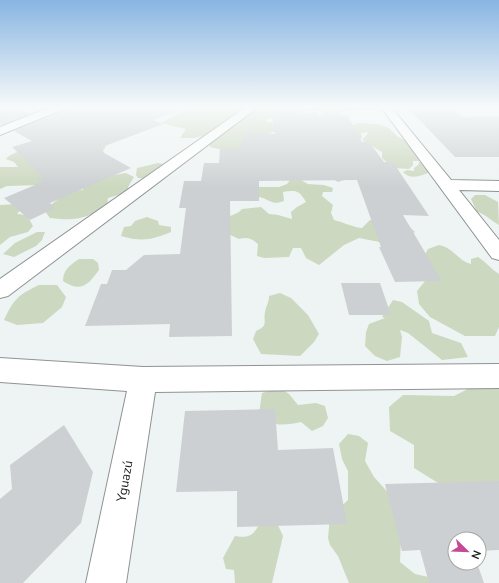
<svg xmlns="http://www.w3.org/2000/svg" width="499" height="583" font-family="'Nunito Sans',sans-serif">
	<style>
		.green { fill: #ccd8bf }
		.building { fill: #ccd0d2 }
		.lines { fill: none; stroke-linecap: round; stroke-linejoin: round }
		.minor-casing { stroke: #8f9393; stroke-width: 2 }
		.minor { fill: #fff; fill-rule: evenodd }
		.labels { text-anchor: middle; stroke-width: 3.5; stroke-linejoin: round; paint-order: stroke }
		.near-street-label { font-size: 13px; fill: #1b1d1d; stroke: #fff }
	</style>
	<rect width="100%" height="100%" fill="#eef4f3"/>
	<!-- green -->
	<path class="green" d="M 190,107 L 217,111 L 216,107 L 232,107 L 243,113 L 258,110 L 257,107 L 380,108 C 374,111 364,110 357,109 L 356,111 L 350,111 L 339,109 L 341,114 L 339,116 C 332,116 324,116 319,111 L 309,109 L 304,112 L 293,108 L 280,109 L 280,112 L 275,118 L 267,119 L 267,122 L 280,122 L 285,128 L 265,135 L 254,145 L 229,151 L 210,147 L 210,141 L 206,135 L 195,138 L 180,138 L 186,129 L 161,123 Z
		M 360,123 L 378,124 L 389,128 L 398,137 L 407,141 L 423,161 L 413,161 L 413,165 L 409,169 L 393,168 L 382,158 L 382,152 L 362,140 L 369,132 L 361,133 L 362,138 L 358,140 L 350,178 L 338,182 L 267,139 L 278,131 L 351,125 Z
		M 106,146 L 103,151 L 106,155 L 70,161 L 39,185 L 7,186 L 0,189 L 0,167 L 18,167 L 14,162 L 6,159 C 15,144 87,146 106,146 Z
		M 418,162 L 425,163 L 431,172 C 422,175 411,181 403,172 L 407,170 L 414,171 L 414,168 L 419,164 Z
		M 158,163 L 163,164 C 160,174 148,179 138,178 L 136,175 L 137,168 Z
		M 126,173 L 134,177 L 128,187 L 129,192 L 108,198 L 107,206 C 84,219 77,221 50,218 L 44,210 L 69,191 L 83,190 L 84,186 L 114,175 Z
		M 291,179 L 299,179 L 308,184 L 324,185 L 333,188 L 332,192 L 323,192 L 322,196 L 333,205 L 331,213 L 334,220 C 344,222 351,227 362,228 L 370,220 L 390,218 L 403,221 L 415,232 L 404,238 L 405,247 L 359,238 L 344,245 L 319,265 L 306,258 L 301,248 L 293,248 L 289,257 L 264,258 L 257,256 L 258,244 C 251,238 247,237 239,239 L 226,233 L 226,219 C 231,214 237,215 242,209 L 261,207 L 269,214 L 278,215 L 292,219 L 291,212 L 297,207 L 306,202 C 299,190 296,190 283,192 L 284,201 C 271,206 270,199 259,197 L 257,187 L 279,187 L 287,184 Z
		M 475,195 L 485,195 L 498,202 L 499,225 C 492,221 484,213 477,212 L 471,199 Z
		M 18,204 L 23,207 L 17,214 L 27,215 L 33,226 L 28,232 L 10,237 L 0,245 L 0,205 Z
		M 147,217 L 158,221 L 159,225 L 171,227 L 171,232 C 151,240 142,242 121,236 L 124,227 L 131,226 L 135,221 Z
		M 37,232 L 45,232 L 42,240 L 36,246 L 14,257 L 3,254 L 15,243 Z
		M 439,245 C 454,248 458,261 471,264 L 471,259 L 478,257 C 486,262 491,269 499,274 L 499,327 L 495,336 L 465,336 L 430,317 L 419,304 L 417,291 L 430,275 L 423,258 L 428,249 Z
		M 79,259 L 93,259 L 98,263 L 99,270 C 88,285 81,293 63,281 C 63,270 70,265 79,259 Z
		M 39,285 L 57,285 L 66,297 L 62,307 L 43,323 L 17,325 L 4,320 C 14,299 18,295 39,285 Z
		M 280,293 L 291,298 L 308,315 L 319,334 L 314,342 L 300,356 L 261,354 L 253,339 L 256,331 C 269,325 263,323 265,312 C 266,306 269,303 269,296 Z
		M 393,300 L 402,302 L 429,321 L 432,333 L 461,343 L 468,357 L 442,360 L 408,333 L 400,330 L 402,337 L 400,357 L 387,361 L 375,356 L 365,346 L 366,332 L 369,324 L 385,318 L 382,317 Z
		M 476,385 L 499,386 L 499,484 L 456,494 L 414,468 L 414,445 L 390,431 L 389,407 L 403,395 L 454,396 Z
		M 280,388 L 289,394 L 298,405 L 316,403 L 325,406 L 328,418 L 323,426 L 312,431 L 301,422 C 286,425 271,428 259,414 L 262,393 Z
		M 348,434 L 359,436 L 368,443 L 365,461 L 374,477 L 394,499 L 401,537 L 400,562 L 415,574 L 433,578 L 435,583 L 349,583 L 338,556 L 330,545 L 328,538 L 330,517 L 348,500 L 348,471 L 342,459 L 339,444 Z
		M 275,519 L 283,536 L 272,583 L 235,583 L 234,570 L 226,569 L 223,558 L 235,536 C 251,539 254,534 261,521 Z"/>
	<!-- building -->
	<path class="building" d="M 0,107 L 5,107 L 32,113 L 2,125 L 0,123 Z
		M 66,107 L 182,107 L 182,109 L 153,120 L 163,124 L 97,149 L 131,168 L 50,203 L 55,208 L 30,220 L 4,198 L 42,182 L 37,179 L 43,177 L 12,147 L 32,141 L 14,131 L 65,110 Z
		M 301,108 L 302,113 L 317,112 L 319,115 L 347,115 L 362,142 L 369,142 L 384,162 L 393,162 L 429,216 L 403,215 L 442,281 L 395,282 L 379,247 L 381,247 L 357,180 L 259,181 L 259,201 L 230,201 L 232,336 L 169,337 L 170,324 L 85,326 L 101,284 L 107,284 L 112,270 L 126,270 L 144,255 L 180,254 L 186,208 L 179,208 L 184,181 L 201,181 L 204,163 L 219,163 L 220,148 L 239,148 L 246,132 L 275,134 L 271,109 Z
		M 408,108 L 453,109 L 462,117 L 499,116 L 499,157 L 455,157 Z
		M 341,283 L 380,283 L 391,315 L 349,315 Z
		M 275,409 L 278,450 L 333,448 L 347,524 L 237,527 L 237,491 L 176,492 L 185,411 Z
		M 64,425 L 93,472 L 81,523 L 23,583 L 0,583 L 0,499 L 12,489 L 10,465 Z
		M 499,481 L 499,550 L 479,551 L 479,539 L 455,539 L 455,563 L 477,563 L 484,583 L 429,583 L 420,550 L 402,551 L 385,484 Z"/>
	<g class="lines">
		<defs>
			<path id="minor" d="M 51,107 L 65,107 L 64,109 L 0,135 L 0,127 Z
				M 246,107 L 258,107 L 8,296 L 0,298 L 0,279 Z
				M 381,107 L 391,107 L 451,180 L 499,181 L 499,191 L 459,190 L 499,240 L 499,260 L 492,258 Z
				M 0,358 L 143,367 L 499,364 L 499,388 L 155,392 L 126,583 L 86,583 L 127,391 L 0,382 Z"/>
		</defs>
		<!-- minor casing -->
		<use href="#minor" class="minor-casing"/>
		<!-- minor -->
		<use href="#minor" class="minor"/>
	</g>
	<!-- sky -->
	<linearGradient id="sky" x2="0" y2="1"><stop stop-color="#88b5e2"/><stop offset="0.57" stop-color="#f7fafa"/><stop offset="1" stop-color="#f7fafa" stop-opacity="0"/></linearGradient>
	<rect width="499" height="188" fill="url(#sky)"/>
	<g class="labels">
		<!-- near-street labels -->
		<g class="near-street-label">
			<text transform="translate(124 481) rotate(-80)" y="5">Yguazú</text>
		</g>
	</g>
	<!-- north arrow -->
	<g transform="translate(467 551) rotate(113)"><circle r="19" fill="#ffffff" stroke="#a4a5a5"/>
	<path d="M0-3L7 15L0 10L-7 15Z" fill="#c64998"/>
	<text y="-6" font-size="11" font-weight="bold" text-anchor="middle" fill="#1b1d1d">N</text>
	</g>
</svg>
